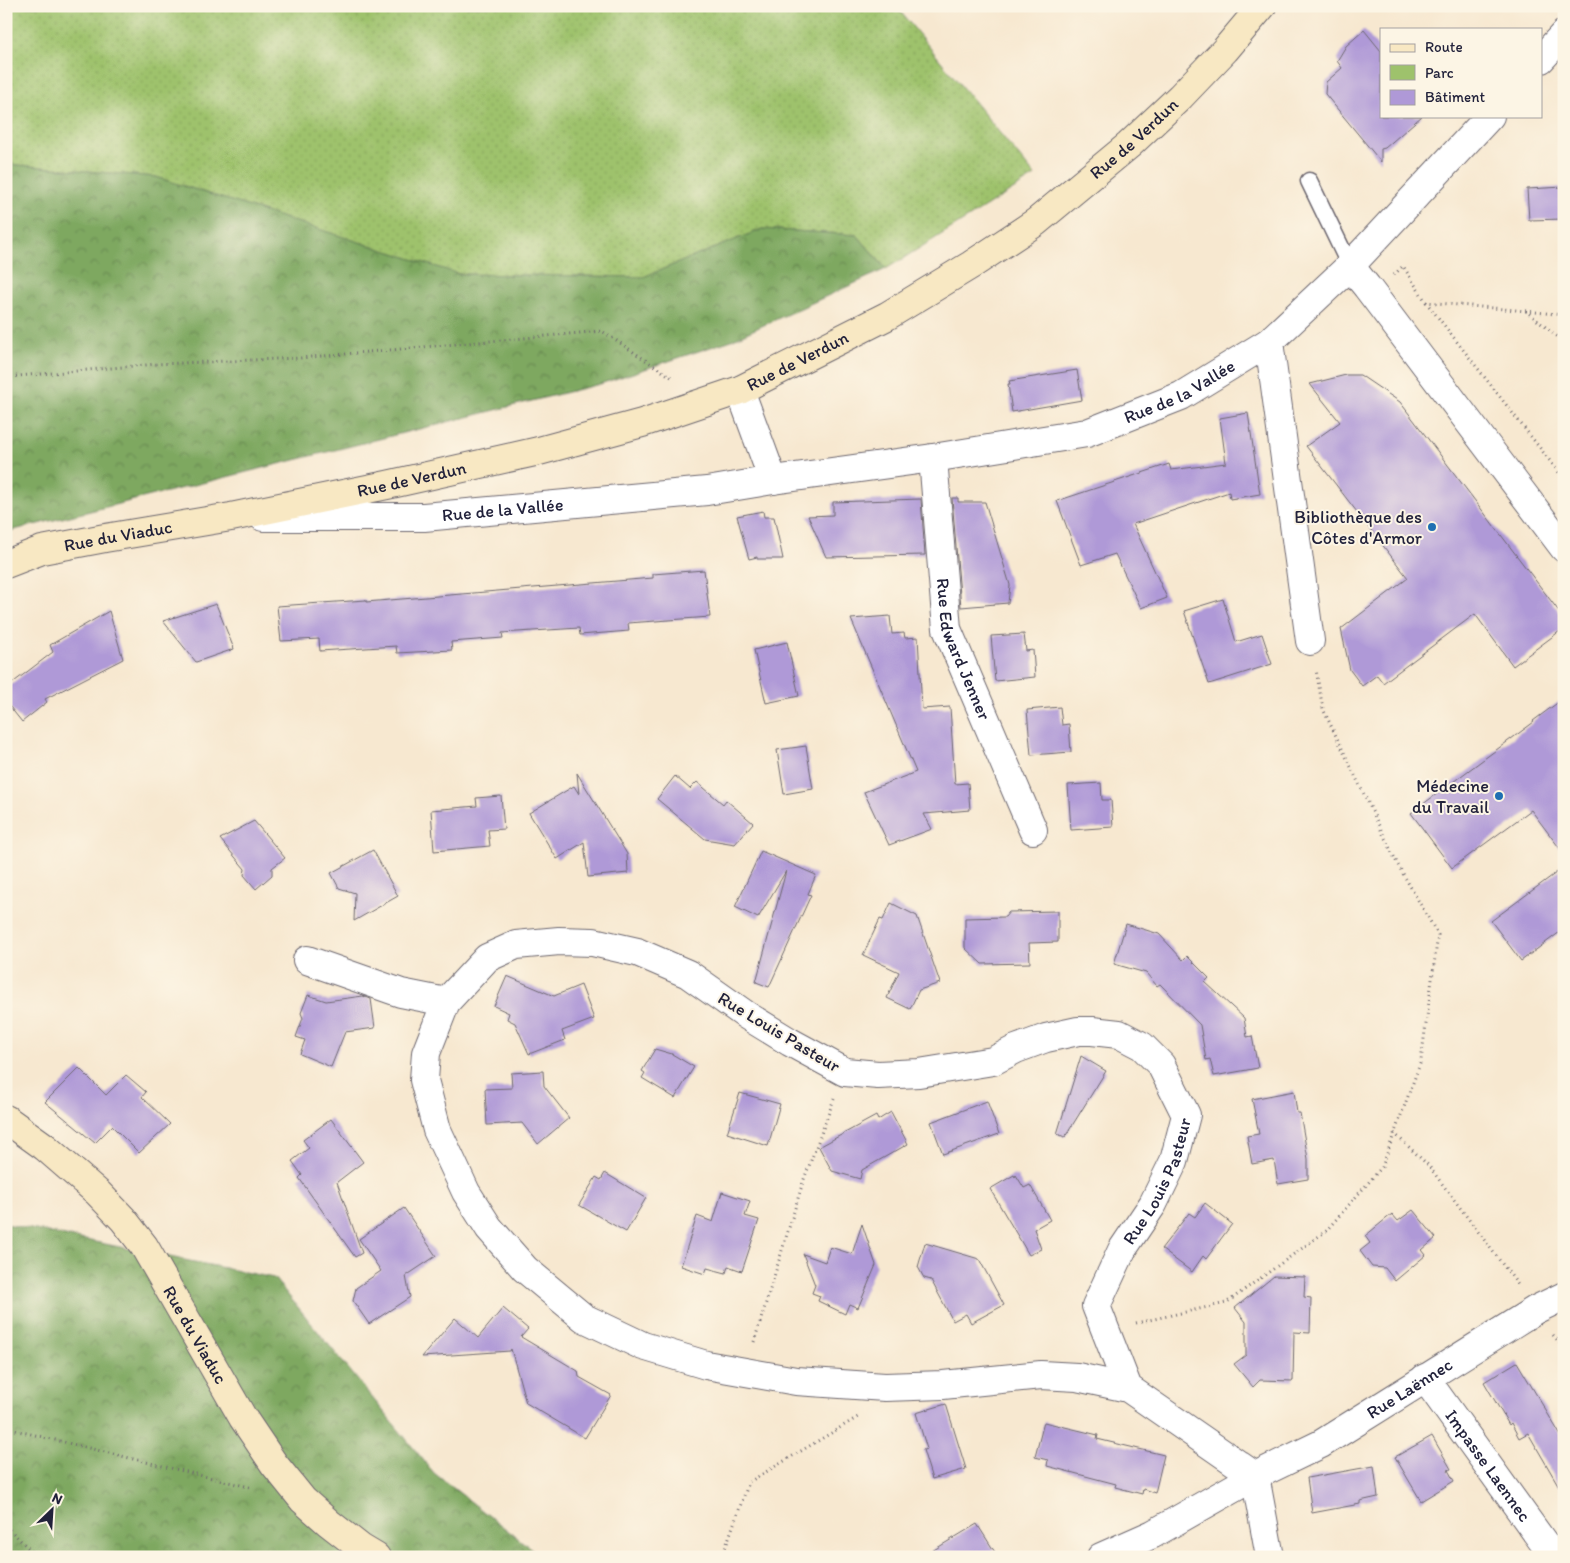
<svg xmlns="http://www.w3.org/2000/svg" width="1570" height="1563" font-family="Itim,sans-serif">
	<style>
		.green { fill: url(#green-dots); stroke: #607254 }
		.forest { fill: url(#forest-crowns); stroke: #50654e }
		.building { fill: #af99d7 }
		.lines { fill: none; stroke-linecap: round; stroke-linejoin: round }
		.service-casing { stroke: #6d676f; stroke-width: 19 }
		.minor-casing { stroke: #6d676f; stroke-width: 30 }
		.tertiary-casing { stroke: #6d676f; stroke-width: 30 }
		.secondary-casing { stroke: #6d676f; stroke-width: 30 }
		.path { stroke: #6d676f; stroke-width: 3; stroke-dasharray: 1 4; stroke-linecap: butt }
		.service { stroke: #fff; stroke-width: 16 }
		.minor { stroke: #fff; stroke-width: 28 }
		.tertiary { stroke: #fff; stroke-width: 28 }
		.secondary { stroke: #f8e8c3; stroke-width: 28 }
		.poi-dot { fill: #1f6fb2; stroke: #fcf5e5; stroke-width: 2 }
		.labels { text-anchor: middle; stroke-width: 4; stroke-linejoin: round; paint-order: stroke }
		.street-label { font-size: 18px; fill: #22223b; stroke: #fcf5e5 }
		.poi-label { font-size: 18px; fill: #22223b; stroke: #fcf5e5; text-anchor: end }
	</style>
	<defs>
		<pattern id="green-dots" width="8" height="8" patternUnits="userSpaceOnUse" patternTransform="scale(1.25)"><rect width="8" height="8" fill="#9ec26c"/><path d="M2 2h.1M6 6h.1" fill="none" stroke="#88a65e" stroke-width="1.8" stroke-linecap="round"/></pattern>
		<pattern id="forest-crowns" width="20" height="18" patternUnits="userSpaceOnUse" patternTransform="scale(1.25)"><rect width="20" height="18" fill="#7ea860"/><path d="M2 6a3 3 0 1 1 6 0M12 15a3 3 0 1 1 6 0" fill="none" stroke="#678850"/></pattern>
	</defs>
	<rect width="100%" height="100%" fill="#fcf5e5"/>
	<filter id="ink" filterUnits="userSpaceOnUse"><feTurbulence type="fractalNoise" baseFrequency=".02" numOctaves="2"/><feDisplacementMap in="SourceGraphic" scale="10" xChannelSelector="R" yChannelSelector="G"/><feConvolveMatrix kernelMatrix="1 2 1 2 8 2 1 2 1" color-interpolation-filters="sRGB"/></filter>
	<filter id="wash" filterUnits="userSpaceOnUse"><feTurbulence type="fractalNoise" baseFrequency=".0096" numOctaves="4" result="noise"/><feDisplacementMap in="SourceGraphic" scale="20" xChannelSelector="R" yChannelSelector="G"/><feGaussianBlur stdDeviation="1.12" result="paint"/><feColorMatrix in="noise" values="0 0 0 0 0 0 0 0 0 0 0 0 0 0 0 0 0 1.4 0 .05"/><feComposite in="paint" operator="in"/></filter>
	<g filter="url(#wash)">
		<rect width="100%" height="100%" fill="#f7e8d0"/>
		<!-- green -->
		<path class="green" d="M 6,6 L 901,6 L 899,10 L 1035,176 L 886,269 L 857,235 L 762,229 L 644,277 L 458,274 L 156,177 L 6,164 Z"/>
		<!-- forest -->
		<path class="forest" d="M 6,164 L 156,177 L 459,274 L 643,277 L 762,229 L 857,235 L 886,269 L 729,341 L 600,384 L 6,532 Z
			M 6,1224 L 274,1278 L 434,1473 L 542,1557 L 6,1557 Z"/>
		<g id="blocks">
			<!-- building -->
			<path class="building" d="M 1364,30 L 1381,51 L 1381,116 L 1422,116 L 1385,148 L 1381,149 L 1381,162 L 1325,94 L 1326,82 L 1342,68 L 1337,61 L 1346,46 Z
				M 1564,187 L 1564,219 L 1529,220 L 1527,189 Z
				M 1077,370 L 1082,400 L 1012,412 L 1008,384 L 1010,384 L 1009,381 Z
				M 1346,375 L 1360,375 L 1400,402 L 1564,618 L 1564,628 L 1513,666 L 1475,614 L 1383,683 L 1377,675 L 1362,686 L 1350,670 L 1341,629 L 1408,578 L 1306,446 L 1340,422 L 1310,384 Z
				M 1248,413 L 1260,494 L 1230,499 L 1229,492 L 1133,524 L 1167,598 L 1141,608 L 1115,554 L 1081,565 L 1057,501 L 1169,464 L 1171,470 L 1226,463 L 1220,418 Z
				M 952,498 L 958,498 L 958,502 L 985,502 L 1010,585 L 1008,603 L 961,607 Z
				M 921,499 L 925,555 L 826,557 L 808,516 L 833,515 L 833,502 Z
				M 763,511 L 764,517 L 774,517 L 783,559 L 757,559 L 757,557 L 749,559 L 737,516 Z
				M 704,570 L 710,617 L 628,623 L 629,631 L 580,635 L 579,628 L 502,633 L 503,638 L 451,642 L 452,650 L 397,653 L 396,646 L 320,651 L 319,639 L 281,641 L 277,606 L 366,600 L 366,602 L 653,578 L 653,574 Z
				M 1223,599 L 1236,642 L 1262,634 L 1272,664 L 1209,684 L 1184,611 Z
				M 216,604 L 234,649 L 196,662 L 163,621 Z
				M 109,611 L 123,659 L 45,699 L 47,702 L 22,722 L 6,702 L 6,688 L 53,652 L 50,645 Z
				M 890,616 L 892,634 L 904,633 L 905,638 L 918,637 L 922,709 L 950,707 L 955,784 L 968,783 L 970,810 L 924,814 L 932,829 L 889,845 L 864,792 L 916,772 L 851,619 Z
				M 1024,634 L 1026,651 L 1033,650 L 1035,677 L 995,681 L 991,636 Z
				M 787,642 L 799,696 L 766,703 L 754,650 Z
				M 1564,698 L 1564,854 L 1531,810 L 1452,868 L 1411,813 L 1534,722 L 1533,721 Z
				M 1060,707 L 1062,725 L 1069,724 L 1071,752 L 1031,755 L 1027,710 Z
				M 806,746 L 813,789 L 784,794 L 777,750 Z
				M 577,773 L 627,854 L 628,873 L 588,877 L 584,842 L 557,859 L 529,813 L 574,786 L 579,794 Z
				M 675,776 L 690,789 L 697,782 L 723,804 L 726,800 L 753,823 L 735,844 L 705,839 L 657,799 Z
				M 1101,783 L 1102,800 L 1111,800 L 1113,827 L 1071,830 L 1068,785 Z
				M 501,796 L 504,829 L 488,830 L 490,846 L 434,851 L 431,810 L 477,806 L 476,798 Z
				M 254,821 L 285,858 L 272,868 L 272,875 L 256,889 L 244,875 L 245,869 L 220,839 Z
				M 373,850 L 398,896 L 354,921 L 355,893 L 339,888 L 331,873 Z
				M 761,851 L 816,875 L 808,894 L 811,895 L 769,987 L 756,982 L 786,871 L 758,918 L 735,907 Z
				M 1564,867 L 1564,929 L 1521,961 L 1491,921 Z
				M 891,903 L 917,916 L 940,983 L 919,990 L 910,1009 L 887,998 L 899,972 L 863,955 L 880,919 L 883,920 Z
				M 1058,911 L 1058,942 L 1029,943 L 1030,963 L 982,964 L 965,948 L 965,918 L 1005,917 L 1009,912 Z
				M 1126,924 L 1159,934 L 1183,960 L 1187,956 L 1209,978 L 1205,982 L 1244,1018 L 1247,1037 L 1252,1036 L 1258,1068 L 1214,1076 L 1210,1059 L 1206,1060 L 1200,1025 L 1160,984 L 1157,986 L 1146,973 L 1114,964 Z
				M 507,976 L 554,996 L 581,985 L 594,1019 L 562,1031 L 565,1040 L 529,1054 L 515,1023 L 507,1019 L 509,1013 L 494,1006 Z
				M 308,995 L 326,1001 L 363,996 L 371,999 L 375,1028 L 345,1032 L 331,1067 L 300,1054 L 305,1040 L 296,1037 L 303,1018 L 301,1013 Z
				M 655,1049 L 672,1054 L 694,1067 L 675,1098 L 642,1078 L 645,1073 L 642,1071 Z
				M 1081,1056 L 1106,1071 L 1065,1137 L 1057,1134 Z
				M 79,1068 L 106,1095 L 126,1075 L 146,1092 L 142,1097 L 170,1124 L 139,1153 L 112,1126 L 95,1143 L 45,1102 Z
				M 543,1071 L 544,1086 L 569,1118 L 538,1144 L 522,1123 L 487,1125 L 485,1089 L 512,1088 L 511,1073 Z
				M 1294,1091 L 1297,1113 L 1300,1113 L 1308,1159 L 1308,1179 L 1278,1184 L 1274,1160 L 1252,1164 L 1247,1136 L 1259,1134 L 1252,1099 Z
				M 740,1093 L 780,1104 L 768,1146 L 727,1133 Z
				M 987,1101 L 999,1134 L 943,1154 L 931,1122 Z
				M 891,1112 L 908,1144 L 862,1170 L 860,1179 L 832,1171 L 819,1147 L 876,1116 L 878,1120 Z
				M 331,1119 L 363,1162 L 337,1182 L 362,1253 L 355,1257 L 299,1178 L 302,1175 L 292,1161 L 309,1148 L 303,1140 Z
				M 605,1173 L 646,1198 L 626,1232 L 579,1205 L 596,1177 L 601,1180 Z
				M 1014,1175 L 1015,1177 L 1016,1175 L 1024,1188 L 1030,1185 L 1050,1220 L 1034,1229 L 1041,1249 L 1029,1255 L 990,1189 Z
				M 722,1192 L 750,1201 L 745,1216 L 759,1220 L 742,1271 L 728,1266 L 726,1273 L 707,1268 L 705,1274 L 681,1266 L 697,1216 L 713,1222 Z
				M 1205,1203 L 1232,1224 L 1206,1259 L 1203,1256 L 1192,1272 L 1161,1249 L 1189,1213 L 1195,1217 Z
				M 404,1208 L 436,1256 L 406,1276 L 410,1297 L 369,1324 L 353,1301 L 356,1288 L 381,1271 L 359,1239 Z
				M 1413,1210 L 1436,1238 L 1422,1250 L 1426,1255 L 1395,1281 L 1385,1268 L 1372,1267 L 1360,1251 L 1370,1243 L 1365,1236 L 1392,1214 L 1398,1221 Z
				M 862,1224 L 876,1265 L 858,1308 L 849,1304 L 845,1314 L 818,1301 L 820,1296 L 812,1293 L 815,1285 L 803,1254 L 825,1262 L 830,1247 L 852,1254 Z
				M 925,1243 L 979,1259 L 1004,1305 L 971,1323 L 966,1314 L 953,1321 L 931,1280 L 924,1278 L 918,1267 Z
				M 1274,1276 L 1305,1277 L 1304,1297 L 1311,1298 L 1310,1333 L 1294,1332 L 1293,1381 L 1260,1380 L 1253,1387 L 1234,1364 L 1246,1355 L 1246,1322 L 1235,1308 Z
				M 503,1308 L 528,1329 L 521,1337 L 578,1371 L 579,1377 L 611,1395 L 585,1438 L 526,1403 L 511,1349 L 510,1351 L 422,1357 L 455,1318 L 478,1338 Z
				M 1517,1362 L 1564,1441 L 1564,1495 L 1528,1433 L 1519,1438 L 1511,1423 L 1509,1425 L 1484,1382 Z
				M 946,1404 L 966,1469 L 932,1479 L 923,1450 L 927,1449 L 916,1413 Z
				M 1044,1422 L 1098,1435 L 1097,1439 L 1164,1455 L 1155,1493 L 1143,1489 L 1142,1494 L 1115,1487 L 1116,1484 L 1047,1466 L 1048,1460 L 1035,1457 Z
				M 1432,1436 L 1451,1469 L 1448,1470 L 1454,1481 L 1421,1501 L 1395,1457 Z
				M 1374,1466 L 1378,1497 L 1360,1501 L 1360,1504 L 1312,1513 L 1307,1478 Z
				M 977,1524 L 998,1557 L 922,1557 Z"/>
		</g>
	</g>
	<g filter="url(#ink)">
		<use href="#blocks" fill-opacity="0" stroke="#6d676f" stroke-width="1"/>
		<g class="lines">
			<defs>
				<path id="service" d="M 1309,181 L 1350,266"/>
				<g id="minor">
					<path d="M 1269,342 L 1310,641"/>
					<path id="s1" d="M 933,458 L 947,629 L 1033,830"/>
					<path d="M 307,960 L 401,993 L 446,1002"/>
					<path id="s2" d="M 1425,1378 L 1551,1553"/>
					<path id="s3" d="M 1128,1388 L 1096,1306 L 1122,1250 L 1153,1204 L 1174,1161 L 1186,1115 L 1161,1065 L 1142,1046 L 1119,1034 L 1092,1031 L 1078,1031 L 1046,1038 L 1016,1049 L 993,1061 L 919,1073 L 878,1075 L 845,1072 L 790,1042 L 746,1015 L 688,974 L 637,952 L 593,942 L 559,941 L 516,945 L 487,958 L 446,1002 L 426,1053 L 424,1080 L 437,1130 L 466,1192 L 489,1228 L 525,1269 L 584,1318 L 643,1346 L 706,1365 L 796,1381 L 885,1387 L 943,1385 L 1041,1375 L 1077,1377 L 1128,1388 L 1255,1476 L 1270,1557"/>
					<path id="s4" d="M 1101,1557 L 1153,1534 L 1255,1476 L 1321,1444 L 1535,1310 L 1564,1296"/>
				</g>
				<g id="tertiary">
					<path d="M 1541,59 L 1564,34"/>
					<path d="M 1350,266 L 1367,287 L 1564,548"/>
					<path d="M 740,390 L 773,480"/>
					<path id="s5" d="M 263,517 L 424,517 L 707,491 L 773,480 L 933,458 L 1087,433 L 1181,396 L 1269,342 L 1350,266 L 1490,116"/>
				</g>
				<g id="secondary">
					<path id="s6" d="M 6,564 L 42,550 L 105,538 L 231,517 L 387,485 L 539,451 L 642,423 L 740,390 L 887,316 L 971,265 L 1036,222 L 1129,145 L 1180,97 L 1225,50 L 1262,6"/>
					<path id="s7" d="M 6,1119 L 45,1147 L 98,1193 L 123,1219 L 144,1246 L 243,1418 L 274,1464 L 303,1500 L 329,1523 L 361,1548 L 376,1557"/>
				</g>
			</defs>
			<!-- service casing -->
			<use href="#service" class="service-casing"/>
			<!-- minor casing -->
			<use href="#minor" class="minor-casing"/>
			<!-- tertiary casing -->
			<use href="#tertiary" class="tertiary-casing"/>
			<!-- secondary casing -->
			<use href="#secondary" class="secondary-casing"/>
			<!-- path -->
			<path class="path" d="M 1394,275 L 1403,266 L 1426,302 L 1526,311 L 1564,342
				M 1426,302 L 1564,479
				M 1526,311 L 1564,315
				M 6,377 L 157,364 L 300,358 L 602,331 L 674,379
				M 1394,1133 L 1428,1165 L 1518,1285
				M 1136,1323 L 1226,1303 L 1326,1231 L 1382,1167 L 1421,1061 L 1438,935 L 1398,865 L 1323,709 L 1316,670
				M 1553,1335 L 1564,1348
				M 754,1342 L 803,1182 L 834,1099
				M 6,1428 L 253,1488
				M 6,1526 L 37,1557
				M 722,1557 L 749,1482 L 858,1417"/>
			<!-- service -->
			<use href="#service" class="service"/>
			<!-- minor -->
			<use href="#minor" class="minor"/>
			<!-- tertiary -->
			<use href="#tertiary" class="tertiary"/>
			<!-- secondary -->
			<use href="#secondary" class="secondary"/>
		</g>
	</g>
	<!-- markers -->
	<g class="poi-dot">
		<circle cx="1432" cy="527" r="5"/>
		<circle cx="1499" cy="796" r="5"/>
	</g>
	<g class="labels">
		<!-- street labels -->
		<g class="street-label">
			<text dy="6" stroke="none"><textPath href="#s6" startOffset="1225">Rue de Verdun</textPath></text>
			<text dy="6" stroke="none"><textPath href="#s6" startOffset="820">Rue de Verdun</textPath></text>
			<text dy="6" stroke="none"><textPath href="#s5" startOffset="931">Rue de la Vallée</textPath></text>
			<text dy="6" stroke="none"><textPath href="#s6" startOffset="415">Rue de Verdun</textPath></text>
			<text dy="6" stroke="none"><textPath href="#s5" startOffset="240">Rue de la Vallée</textPath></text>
			<text dy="6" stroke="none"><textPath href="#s6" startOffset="116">Rue du Viaduc</textPath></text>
			<text dy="6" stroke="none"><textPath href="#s1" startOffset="195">Rue Edward Jenner</textPath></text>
			<text transform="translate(779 1032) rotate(31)" y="6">Rue Louis Pasteur</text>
			<text dy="6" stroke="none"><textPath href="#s3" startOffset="228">Rue Louis Pasteur</textPath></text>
			<text dy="6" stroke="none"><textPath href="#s7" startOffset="291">Rue du Viaduc</textPath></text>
			<text dy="6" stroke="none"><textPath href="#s4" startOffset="352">Rue Laënnec</textPath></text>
			<text dy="6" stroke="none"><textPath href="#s2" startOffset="108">Impasse Laennec</textPath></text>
		</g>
		<!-- poi labels -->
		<g class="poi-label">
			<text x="1422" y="523">Bibliothèque des<tspan x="1422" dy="21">Côtes d'Armor</tspan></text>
			<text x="1489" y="792">Médecine<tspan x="1489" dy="21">du Travail</tspan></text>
		</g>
	</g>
	<!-- margin -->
	<rect width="1570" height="1563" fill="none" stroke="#fcf5e5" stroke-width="25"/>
	<!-- legend -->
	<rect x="1380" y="28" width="162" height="90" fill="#fcf5e5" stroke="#a5a1a1"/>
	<rect x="1390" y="44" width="25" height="8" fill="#f8e8c3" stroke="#a5a1a1"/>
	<text x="1425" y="52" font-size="15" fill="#22223b">Route</text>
	<rect x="1390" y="65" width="25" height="15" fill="#9ec26c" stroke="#a5a1a1"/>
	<text x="1425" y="78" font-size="15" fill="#22223b">Parc</text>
	<rect x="1390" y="90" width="25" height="15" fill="#af99d7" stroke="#a5a1a1"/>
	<text x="1425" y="102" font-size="15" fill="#22223b">Bâtiment</text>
	<!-- north arrow -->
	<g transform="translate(52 1510) rotate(25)" stroke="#fcf5e5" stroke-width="4" paint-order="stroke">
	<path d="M0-4L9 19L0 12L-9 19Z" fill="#22223b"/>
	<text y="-8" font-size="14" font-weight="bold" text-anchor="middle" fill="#22223b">N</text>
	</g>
</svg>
